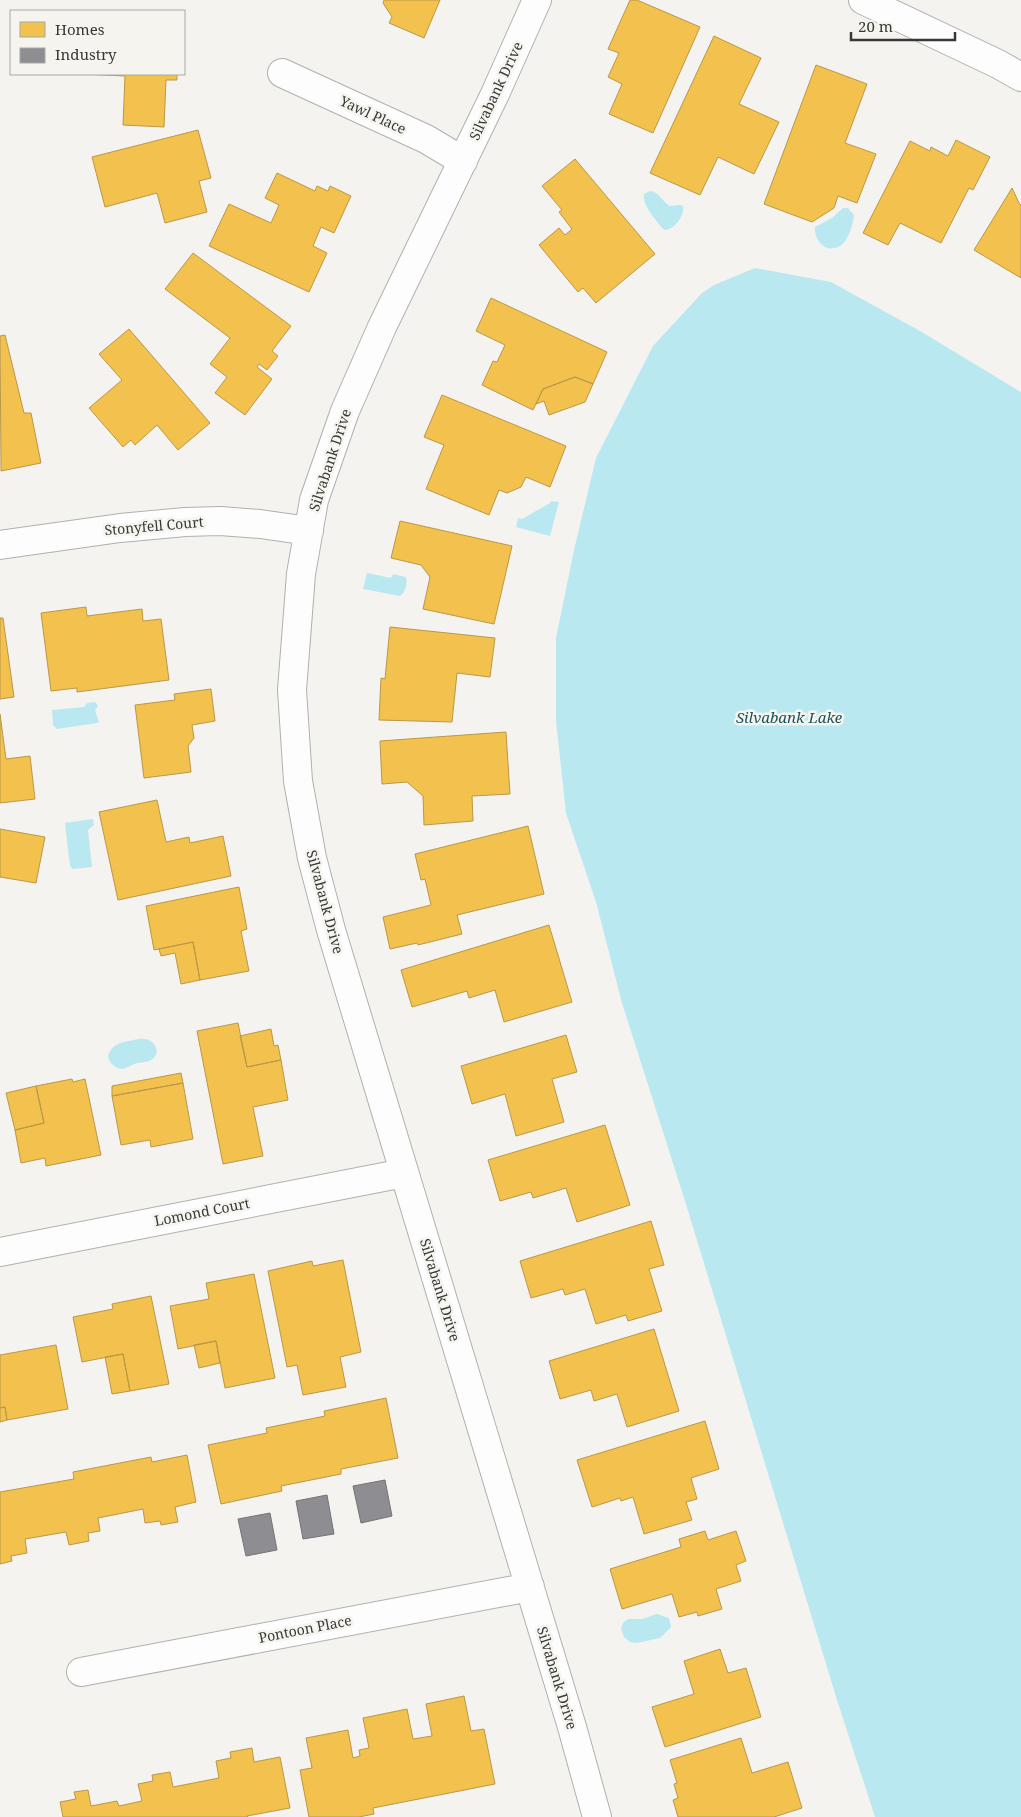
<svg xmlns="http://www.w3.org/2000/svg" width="1021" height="1817" font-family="'Noto Serif',serif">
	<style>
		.water { fill: #bae8f0 }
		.homes { fill: #f2c14e; stroke: #ba9847 }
		.industry { fill: #8d8d92; stroke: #747476 }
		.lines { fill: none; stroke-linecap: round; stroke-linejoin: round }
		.street-casing { stroke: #b0b0ad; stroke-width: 30 }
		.street { stroke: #fdfdfd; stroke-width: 28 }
		.labels { text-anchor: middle; stroke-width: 5; stroke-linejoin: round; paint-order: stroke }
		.street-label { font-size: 14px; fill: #383836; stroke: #f5f4ef }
		.water-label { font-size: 15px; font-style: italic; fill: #1b535d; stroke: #f5f4ef }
	</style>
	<rect width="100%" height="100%" fill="#f4f3f0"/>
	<!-- water -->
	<path class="water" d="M 650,191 C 660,192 661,201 670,206 L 680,205 L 683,206 C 685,215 675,229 665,230 L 662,228 C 656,219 642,206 644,194 Z
		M 843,208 L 848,208 L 854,215 C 853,225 848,243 838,247 C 824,253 814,239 815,227 L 832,218 Z
		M 755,268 L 831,282 L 920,331 L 1021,392 L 1021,1817 L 875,1817 L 837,1700 L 685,1201 L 622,1003 L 596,902 L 566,813 L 556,721 L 556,638 L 574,550 L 596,458 L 653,346 L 702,293 L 714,285 Z
		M 551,501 L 559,502 L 550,536 L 516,527 L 518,518 L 522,519 L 550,503 Z
		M 367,573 L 391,578 L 393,574 L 406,577 C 408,583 405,593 400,596 L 363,589 Z
		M 95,702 L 98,706 L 95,710 L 99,722 L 97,723 L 57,729 L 53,725 L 52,710 L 84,707 L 87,703 Z
		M 93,819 L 94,825 L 88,830 L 92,867 L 73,869 L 70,866 L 65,823 Z
		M 138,1039 C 148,1038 155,1041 157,1052 C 153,1064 144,1061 134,1064 C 130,1066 126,1068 122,1069 C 115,1068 110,1064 108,1057 C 111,1042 126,1042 138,1039 Z
		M 657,1614 L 669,1618 L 671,1627 L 660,1638 L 637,1643 L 630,1642 L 624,1637 L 621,1629 L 623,1623 L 628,1619 L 642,1619 Z"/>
	<!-- homes -->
	<path class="homes" d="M 384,0 L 440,0 L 424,38 L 389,23 L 392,17 L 383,3 Z
		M 630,0 L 637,0 L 700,27 L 653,133 L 609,114 L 622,84 L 608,77 L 619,53 L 608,49 Z
		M 714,36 L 761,58 L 739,104 L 779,122 L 754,174 L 718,157 L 700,195 L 650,173 Z
		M 816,65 L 867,84 L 845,143 L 876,154 L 857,203 L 838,196 L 834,208 L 812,222 L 764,204 Z
		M 83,74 L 177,74 L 177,80 L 166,80 L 164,127 L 123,125 L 125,76 Z
		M 198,130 L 211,178 L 199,181 L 207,212 L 165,223 L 157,193 L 105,207 L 92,157 Z
		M 956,140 L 990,157 L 973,190 L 969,188 L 941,243 L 900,223 L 888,245 L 863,233 L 910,141 L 930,151 L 931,147 L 948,156 Z
		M 575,159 L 655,254 L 596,303 L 583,288 L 578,292 L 539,245 L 559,228 L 565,235 L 572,229 L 559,212 L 562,210 L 542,186 Z
		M 277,173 L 315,191 L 317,186 L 328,191 L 330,186 L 351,196 L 334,233 L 321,227 L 313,246 L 327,253 L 309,292 L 209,246 L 229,204 L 271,223 L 279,205 L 265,198 Z
		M 1012,188 L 1019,203 L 1021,205 L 1021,278 L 974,250 Z
		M 193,253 L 291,326 L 272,351 L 278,356 L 267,370 L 259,364 L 257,367 L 272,379 L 245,415 L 215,393 L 227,377 L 210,364 L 230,338 L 165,289 Z
		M 491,298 L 607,352 L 593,384 L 575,377 L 543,389 L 533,410 L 482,385 L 493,361 L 497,362 L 505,345 L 476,331 Z
		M 129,329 L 210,423 L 178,450 L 157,425 L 135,445 L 131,440 L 123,447 L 89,408 L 122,380 L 99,354 Z
		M 5,335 L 24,413 L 31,413 L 41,463 L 1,471 L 0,336 Z
		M 575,377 L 593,384 L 585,402 L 549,415 L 544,401 L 536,404 L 543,389 Z
		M 442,395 L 566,446 L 550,487 L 526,477 L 521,487 L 507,493 L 499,490 L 489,515 L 426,489 L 444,445 L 424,437 Z
		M 400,521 L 512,546 L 494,624 L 423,609 L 430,577 L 421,565 L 391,558 Z
		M 86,607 L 87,616 L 142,609 L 143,621 L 161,619 L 169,680 L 77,692 L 77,688 L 51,691 L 41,613 Z
		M 0,618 L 3,618 L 14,697 L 0,699 Z
		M 390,627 L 495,638 L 490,677 L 457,673 L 452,722 L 379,720 L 381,678 L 385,679 Z
		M 211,689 L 215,721 L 192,725 L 194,738 L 188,746 L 191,772 L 144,778 L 135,705 L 175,700 L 174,694 Z
		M 0,714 L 6,759 L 30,756 L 35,799 L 0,803 Z
		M 506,732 L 510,794 L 472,796 L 473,821 L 424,825 L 423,796 L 407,782 L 382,784 L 380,741 Z
		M 157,800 L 166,842 L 189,837 L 190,843 L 223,836 L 231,876 L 118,900 L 99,812 Z
		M 528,826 L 544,894 L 457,915 L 462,934 L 418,945 L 417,943 L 390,949 L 383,917 L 431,905 L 425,879 L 421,880 L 415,854 Z
		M 0,829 L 45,837 L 36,883 L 0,877 Z
		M 239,887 L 247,929 L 241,931 L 249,971 L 200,980 L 193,942 L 154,950 L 146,906 Z
		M 549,925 L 572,1002 L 504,1022 L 495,990 L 469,998 L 467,991 L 412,1007 L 401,970 Z
		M 193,942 L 200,980 L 181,984 L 175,953 L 161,956 L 159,949 Z
		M 238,1023 L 247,1067 L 281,1060 L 288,1100 L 253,1107 L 263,1156 L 223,1164 L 197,1031 Z
		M 271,1029 L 274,1046 L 278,1045 L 281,1060 L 247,1067 L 240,1036 Z
		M 566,1035 L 577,1072 L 552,1079 L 564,1122 L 516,1136 L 505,1094 L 472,1104 L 461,1066 Z
		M 181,1073 L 183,1083 L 112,1096 L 112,1086 Z
		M 72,1079 L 73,1082 L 85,1079 L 101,1155 L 46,1166 L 45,1158 L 21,1163 L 15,1130 L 44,1123 L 36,1086 Z
		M 183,1083 L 193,1139 L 151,1147 L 150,1140 L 121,1145 L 112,1096 Z
		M 36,1086 L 44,1123 L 15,1130 L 6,1093 Z
		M 605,1125 L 630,1205 L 577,1222 L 566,1188 L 533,1198 L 531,1192 L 500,1201 L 488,1160 Z
		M 651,1221 L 664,1265 L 649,1269 L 662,1311 L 628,1321 L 626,1315 L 596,1324 L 585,1289 L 565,1295 L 563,1289 L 531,1298 L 520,1261 Z
		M 343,1260 L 361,1352 L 340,1357 L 346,1387 L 303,1395 L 297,1365 L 287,1367 L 268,1271 L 312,1261 L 313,1266 Z
		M 254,1274 L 275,1378 L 225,1388 L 216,1341 L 178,1349 L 170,1306 L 209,1299 L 206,1283 Z
		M 151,1296 L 169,1384 L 130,1391 L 123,1354 L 82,1362 L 73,1317 L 113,1309 L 112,1304 Z
		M 654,1329 L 679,1411 L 627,1427 L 617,1394 L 594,1401 L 591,1390 L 560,1399 L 549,1361 Z
		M 216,1341 L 220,1363 L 199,1368 L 194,1345 Z
		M 56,1345 L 68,1409 L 7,1420 L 5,1407 L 0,1408 L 0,1355 Z
		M 123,1354 L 130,1391 L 112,1394 L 105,1357 Z
		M 386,1398 L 398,1458 L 341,1469 L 341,1474 L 281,1486 L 282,1491 L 221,1504 L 208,1445 L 267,1433 L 266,1428 L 325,1416 L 324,1411 Z
		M 5,1407 L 7,1420 L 0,1422 L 0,1408 Z
		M 705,1421 L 719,1469 L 691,1478 L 697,1499 L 686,1502 L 692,1520 L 644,1534 L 633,1497 L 621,1501 L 620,1498 L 592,1507 L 577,1460 Z
		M 187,1455 L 196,1502 L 175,1507 L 178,1522 L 161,1525 L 160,1521 L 145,1523 L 143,1509 L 98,1518 L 100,1531 L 88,1533 L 89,1541 L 69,1545 L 66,1532 L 25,1539 L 27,1553 L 11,1556 L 12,1561 L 0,1564 L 0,1492 L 74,1479 L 73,1472 L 151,1457 L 152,1462 Z
		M 705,1531 L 708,1540 L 736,1531 L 746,1561 L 736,1565 L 741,1581 L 716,1589 L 722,1609 L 698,1616 L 697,1612 L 679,1617 L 672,1594 L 622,1609 L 610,1569 L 681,1547 L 679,1539 Z
		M 720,1649 L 728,1673 L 746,1668 L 761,1717 L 665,1747 L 652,1707 L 694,1694 L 684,1661 Z
		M 464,1696 L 471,1731 L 484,1729 L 495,1784 L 373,1808 L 374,1814 L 359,1817 L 309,1817 L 300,1770 L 312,1768 L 306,1738 L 348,1730 L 353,1758 L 360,1756 L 359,1750 L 369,1748 L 363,1718 L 407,1709 L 413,1739 L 432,1736 L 426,1704 Z
		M 741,1738 L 752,1773 L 788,1762 L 802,1808 L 774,1817 L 678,1817 L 673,1800 L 678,1798 L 674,1784 L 677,1783 L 670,1760 Z
		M 252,1748 L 254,1762 L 280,1757 L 290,1808 L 247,1816 L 248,1817 L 63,1817 L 60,1802 L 76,1799 L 74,1792 L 88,1790 L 91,1806 L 117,1801 L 119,1806 L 142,1801 L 138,1784 L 153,1781 L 152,1775 L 170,1772 L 173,1787 L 219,1778 L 216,1761 L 231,1758 L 230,1752 Z"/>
	<!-- industry -->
	<path class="industry" d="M 385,1480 L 392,1516 L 361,1523 L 353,1486 Z
		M 327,1495 L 334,1534 L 303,1539 L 296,1501 Z
		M 270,1513 L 277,1550 L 246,1556 L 238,1519 Z"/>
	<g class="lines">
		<defs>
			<path id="street" d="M 537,0 L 495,94 L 382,327 L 345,411 L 314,500 L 301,574 L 292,690 L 298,781 L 312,858 L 331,930 L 572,1727 L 597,1817
				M 863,0 L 998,64 L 1021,77
				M 282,73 L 426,139 L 463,161
				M 0,545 L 120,528 L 185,522 L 220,521 L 260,524 L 309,531
				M 0,1252 L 404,1173
				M 81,1672 L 530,1587"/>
		</defs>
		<!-- street casing -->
		<use href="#street" class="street-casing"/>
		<!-- street -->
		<use href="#street" class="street"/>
	</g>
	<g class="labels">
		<!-- street labels -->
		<g class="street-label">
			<text transform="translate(496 91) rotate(-65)" y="5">Silvabank Drive</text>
			<text transform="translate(373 115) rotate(25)" y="5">Yawl Place</text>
			<text transform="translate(330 460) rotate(-72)" y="5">Silvabank Drive</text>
			<text transform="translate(154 526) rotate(-5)" y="5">Stonyfell Court</text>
			<text transform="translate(325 902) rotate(75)" y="5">Silvabank Drive</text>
			<text transform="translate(202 1212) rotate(-11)" y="5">Lomond Court</text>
			<text transform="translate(440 1290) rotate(73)" y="5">Silvabank Drive</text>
			<text transform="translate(305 1629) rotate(-11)" y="5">Pontoon Place</text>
			<text transform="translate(557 1678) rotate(73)" y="5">Silvabank Drive</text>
		</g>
		<!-- water labels -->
		<g class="water-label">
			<text x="789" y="723">Silvabank Lake</text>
		</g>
	</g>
	<!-- legend -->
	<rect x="10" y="10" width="175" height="65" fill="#f5f4ef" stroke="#a9a9a5"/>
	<rect x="20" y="22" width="25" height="15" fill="#f2c14e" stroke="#a9a9a5"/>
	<text x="55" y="35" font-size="15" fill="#383836">Homes</text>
	<rect x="20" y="48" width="25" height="15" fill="#8d8d92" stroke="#a9a9a5"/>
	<text x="55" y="60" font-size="15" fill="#383836">Industry</text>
	<!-- scale -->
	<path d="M851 32v8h104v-8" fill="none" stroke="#383836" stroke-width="2.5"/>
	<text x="858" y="32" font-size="15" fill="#383836" stroke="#f5f4ef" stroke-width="4" paint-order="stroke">20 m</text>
</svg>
